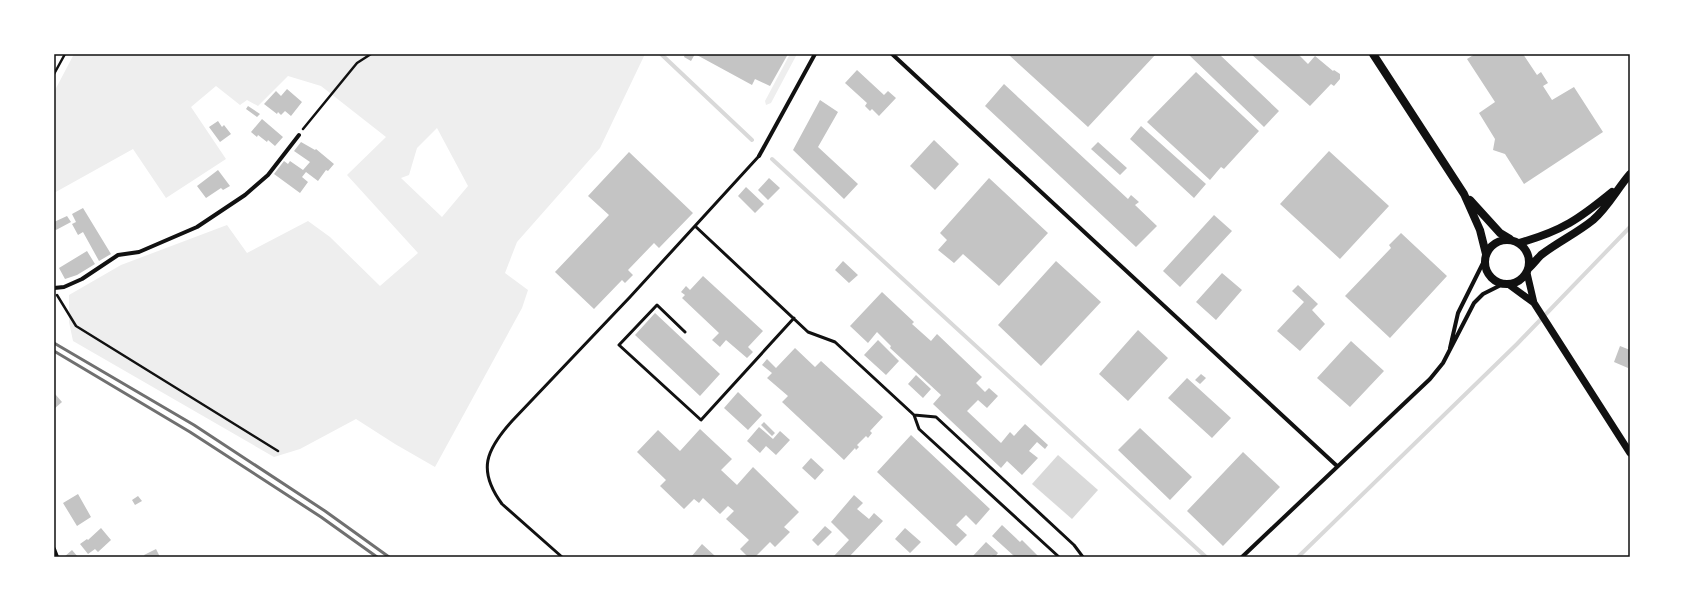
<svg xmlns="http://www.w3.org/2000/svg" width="1684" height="611" font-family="'Varela Round',sans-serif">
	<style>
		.green { fill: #eee; fill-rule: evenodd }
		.water { fill: #d9d9d9 }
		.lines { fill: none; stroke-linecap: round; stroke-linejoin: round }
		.stream { stroke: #d9d9d9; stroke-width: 4 }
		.building { fill: #c4c4c4 }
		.path { stroke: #111; stroke-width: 2.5 }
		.service { stroke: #111; stroke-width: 3 }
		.minor { stroke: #111; stroke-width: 4 }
		.tertiary { stroke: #111; stroke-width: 7 }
		.secondary { stroke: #111; stroke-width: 8 }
		.rail { stroke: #707070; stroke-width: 3 }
		.neatline { fill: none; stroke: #111; stroke-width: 1.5 }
	</style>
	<rect width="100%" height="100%" fill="#fff"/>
	<!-- green -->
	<path class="green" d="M 74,54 L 645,54 L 600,148 L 517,242 L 505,273 L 528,290 L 522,308 L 435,467 L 395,444 L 356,419 L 300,449 L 274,457 L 73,341 L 69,322 L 69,295 L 121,265 L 227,225 L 247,253 L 308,221 L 330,237 L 380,286 L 418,253 L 347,175 L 386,137 L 321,86 L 288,76 L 258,106 L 247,100 L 240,105 L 216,86 L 191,107 L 226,159 L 166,198 L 133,149 L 54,193 L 54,92 ZM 437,128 L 468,186 L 442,217 L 401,178 L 409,175 L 417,148 Z
		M 790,54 L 797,54 L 771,103 L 766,105 L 765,101 Z"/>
	<!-- water -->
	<path class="water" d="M 1058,455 L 1098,490 L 1072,519 L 1032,484 Z"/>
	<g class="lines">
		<!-- stream -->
		<path class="stream" d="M 661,54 L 752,140
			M 772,159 L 1206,557
			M 1298,557 L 1517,344 L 1630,227"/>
	</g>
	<!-- building -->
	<path class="building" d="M 685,54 L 695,54 L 691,61 L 684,57 Z
		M 695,54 L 788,54 L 770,86 L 755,79 L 752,85 Z
		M 1010,54 L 1156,54 L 1088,127 L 1009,55 Z
		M 1188,54 L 1219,54 L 1279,111 L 1264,127 Z
		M 1251,54 L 1298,54 L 1308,64 L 1315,56 L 1333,71 L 1334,70 L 1340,74 L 1340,79 L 1334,86 L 1331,84 L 1310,106 Z
		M 1475,54 L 1523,54 L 1537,75 L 1541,72 L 1548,83 L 1543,86 L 1552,100 L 1574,87 L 1603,132 L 1524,184 L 1505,154 L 1493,150 L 1495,139 L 1479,113 L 1495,102 L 1467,59 Z
		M 857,70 L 884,95 L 888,91 L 896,98 L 879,116 L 872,109 L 870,111 L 865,106 L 867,103 L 845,83 Z
		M 1196,72 L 1259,131 L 1224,169 L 1221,167 L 1210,180 L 1147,122 Z
		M 1004,84 L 1128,199 L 1131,195 L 1139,202 L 1135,205 L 1157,226 L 1136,247 L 985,106 Z
		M 287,89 L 302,102 L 291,116 L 285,111 L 281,115 L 278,112 L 277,114 L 264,104 L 276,91 L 281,96 Z
		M 820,100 L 838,112 L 818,147 L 858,184 L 844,199 L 793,150 Z
		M 248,106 L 260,114 L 257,117 L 246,109 Z
		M 262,119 L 283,137 L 275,146 L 268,140 L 267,142 L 258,135 L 257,137 L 251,132 Z
		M 218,121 L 222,127 L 224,125 L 231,134 L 220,142 L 209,127 Z
		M 1141,126 L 1206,184 L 1194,198 L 1130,139 Z
		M 934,140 L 959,164 L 935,190 L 910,166 Z
		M 301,142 L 315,150 L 316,149 L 334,164 L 328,171 L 326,170 L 318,181 L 306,172 L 302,177 L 308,182 L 300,193 L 274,174 L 284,161 L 288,164 L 290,161 L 303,170 L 310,162 L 294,151 Z
		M 1098,142 L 1127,168 L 1120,175 L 1091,149 Z
		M 1329,151 L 1389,206 L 1340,259 L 1280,204 Z
		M 629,152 L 693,213 L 659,248 L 654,243 L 628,270 L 633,275 L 625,283 L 622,280 L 594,309 L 555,272 L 609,215 L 588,196 Z
		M 218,170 L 230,186 L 223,190 L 221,188 L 206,198 L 197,186 Z
		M 769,178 L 780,188 L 768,200 L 758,190 Z
		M 989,178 L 1048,233 L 999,286 L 963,254 L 954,263 L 938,250 L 947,240 L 940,233 Z
		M 746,187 L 764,204 L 755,213 L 738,196 Z
		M 83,208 L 111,254 L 99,261 L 83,232 L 78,235 L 72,224 L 76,222 L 72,214 Z
		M 1214,215 L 1232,231 L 1180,287 L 1163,271 Z
		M 67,216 L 71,222 L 56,230 L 54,228 L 54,222 Z
		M 1401,233 L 1447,276 L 1390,338 L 1345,296 L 1391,248 L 1389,245 Z
		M 87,251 L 95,264 L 77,275 L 65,279 L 59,268 Z
		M 843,261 L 858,275 L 849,283 L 835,270 Z
		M 1056,261 L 1101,302 L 1041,366 L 998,325 Z
		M 1222,273 L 1242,290 L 1216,320 L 1196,302 Z
		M 703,276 L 763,331 L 748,347 L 753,352 L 747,358 L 726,340 L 720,347 L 712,340 L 719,333 L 682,298 L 685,295 L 681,292 L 686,286 L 690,290 Z
		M 1298,285 L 1318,304 L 1312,310 L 1325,324 L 1300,351 L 1277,331 L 1304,302 L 1292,291 Z
		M 882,292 L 914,322 L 912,324 L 931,341 L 937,334 L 982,377 L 976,383 L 985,392 L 989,388 L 998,396 L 987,408 L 978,400 L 967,411 L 1001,443 L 1010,432 L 1014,436 L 1025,424 L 1048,445 L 1045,449 L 1037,442 L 1029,451 L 1038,458 L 1022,475 L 1007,461 L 1001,468 L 933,404 L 941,395 L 890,348 L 891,346 L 877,332 L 868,343 L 850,326 Z
		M 655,313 L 720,374 L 700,396 L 635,335 Z
		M 1138,330 L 1168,358 L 1128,401 L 1099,374 Z
		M 878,340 L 899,361 L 886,375 L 864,355 Z
		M 1351,341 L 1384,371 L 1350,407 L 1317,378 Z
		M 1620,346 L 1630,350 L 1628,368 L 1614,362 Z
		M 795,348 L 815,367 L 821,361 L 883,417 L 870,431 L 872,433 L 868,438 L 866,436 L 857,445 L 859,447 L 856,450 L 855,448 L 844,460 L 782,402 L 788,396 L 767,378 L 772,373 L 762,365 L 767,359 L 776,368 Z
		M 1201,374 L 1206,378 L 1200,384 L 1195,380 Z
		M 916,375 L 931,389 L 923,398 L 908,384 Z
		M 1187,378 L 1231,418 L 1212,438 L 1168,398 Z
		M 738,392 L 762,415 L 748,430 L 724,408 Z
		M 55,394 L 62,402 L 54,409 L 54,395 Z
		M 764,422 L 775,433 L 772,436 L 761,425 Z
		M 759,427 L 773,439 L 780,431 L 790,440 L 776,455 L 766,446 L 760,453 L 747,441 Z
		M 1140,428 L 1192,477 L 1170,500 L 1118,450 Z
		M 700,429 L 732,459 L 721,470 L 737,485 L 753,467 L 799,512 L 784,527 L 790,532 L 775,547 L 770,542 L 755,557 L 748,557 L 740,549 L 749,540 L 726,519 L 734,511 L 728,506 L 720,514 L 703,498 L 699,503 L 694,499 L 684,509 L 660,486 L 666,480 L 637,452 L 658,430 L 680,451 Z
		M 911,435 L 990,509 L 976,525 L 966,515 L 956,525 L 967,535 L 956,546 L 877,472 Z
		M 1243,452 L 1280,487 L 1223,546 L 1187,511 Z
		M 811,458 L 824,470 L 815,480 L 802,468 Z
		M 78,494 L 91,517 L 77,526 L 63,503 Z
		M 854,495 L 863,503 L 857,509 L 869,519 L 874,513 L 883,521 L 849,557 L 833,557 L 849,540 L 831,522 Z
		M 138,496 L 142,501 L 135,505 L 132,500 Z
		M 1002,525 L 1020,542 L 1022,540 L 1038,556 L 1013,557 L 1014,556 L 992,536 Z
		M 825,526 L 832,532 L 818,546 L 812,540 Z
		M 101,528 L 111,540 L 98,552 L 95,549 L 88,554 L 80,544 L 87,539 L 88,540 Z
		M 905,528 L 921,542 L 910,553 L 895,539 Z
		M 986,542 L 998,553 L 995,557 L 991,555 L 989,557 L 972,557 Z
		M 702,544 L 715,556 L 714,557 L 691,557 Z
		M 156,549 L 160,557 L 145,557 L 144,555 Z
		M 72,550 L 78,557 L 64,557 Z"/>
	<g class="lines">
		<!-- path -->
		<path class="path" d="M 54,74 L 65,54
			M 303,129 L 357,63 L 371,54
			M 57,295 L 76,326 L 278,451"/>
		<!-- service -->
		<path class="service" d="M 695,226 L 808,332 L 835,342 L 914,415 L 919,429 L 1059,557
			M 685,332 L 657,305 L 619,345 L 701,420 L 794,318
			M 914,415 L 936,417 L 1074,545 L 1083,557
			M 562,557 L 502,504 C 477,470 486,450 512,421 L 630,297 L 759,156"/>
		<!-- minor -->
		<path class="minor" d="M 892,54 L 1337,466
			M 759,156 L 815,54
			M 54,288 L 64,287 L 82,279 L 118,255 L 139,252 L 197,227 L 245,195 L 268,175 L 299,135
			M 1450,348 L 1458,313 L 1485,259
			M 54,549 L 57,557
			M 1242,557 L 1430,379 L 1443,363 L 1474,303 L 1483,294 L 1503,284"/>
		<!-- tertiary -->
		<path class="tertiary" d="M 1527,273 L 1534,303 L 1630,453
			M 1508,284 L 1534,303"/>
		<!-- secondary -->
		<path class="secondary" d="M 1373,54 L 1464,194 L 1480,230 L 1486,254
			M 1470,200 L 1500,233 L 1510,239
			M1485 262a22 22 0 1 1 44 0a22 22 0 1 1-44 0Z
			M 1519,243 C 1562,231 1579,219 1612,192
			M 1529,268 C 1533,264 1537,259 1541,255 C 1558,242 1577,233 1593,220 C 1608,207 1617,189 1630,174"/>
		<!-- rail -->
		<path class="rail" d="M 54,343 L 194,425 L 325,511 L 389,557
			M 54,351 L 190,432 L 321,517 L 377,557"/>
	</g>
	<!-- border -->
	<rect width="1684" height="611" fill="none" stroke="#ffffff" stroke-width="110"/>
	<rect x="55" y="55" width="1574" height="501" class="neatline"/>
</svg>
